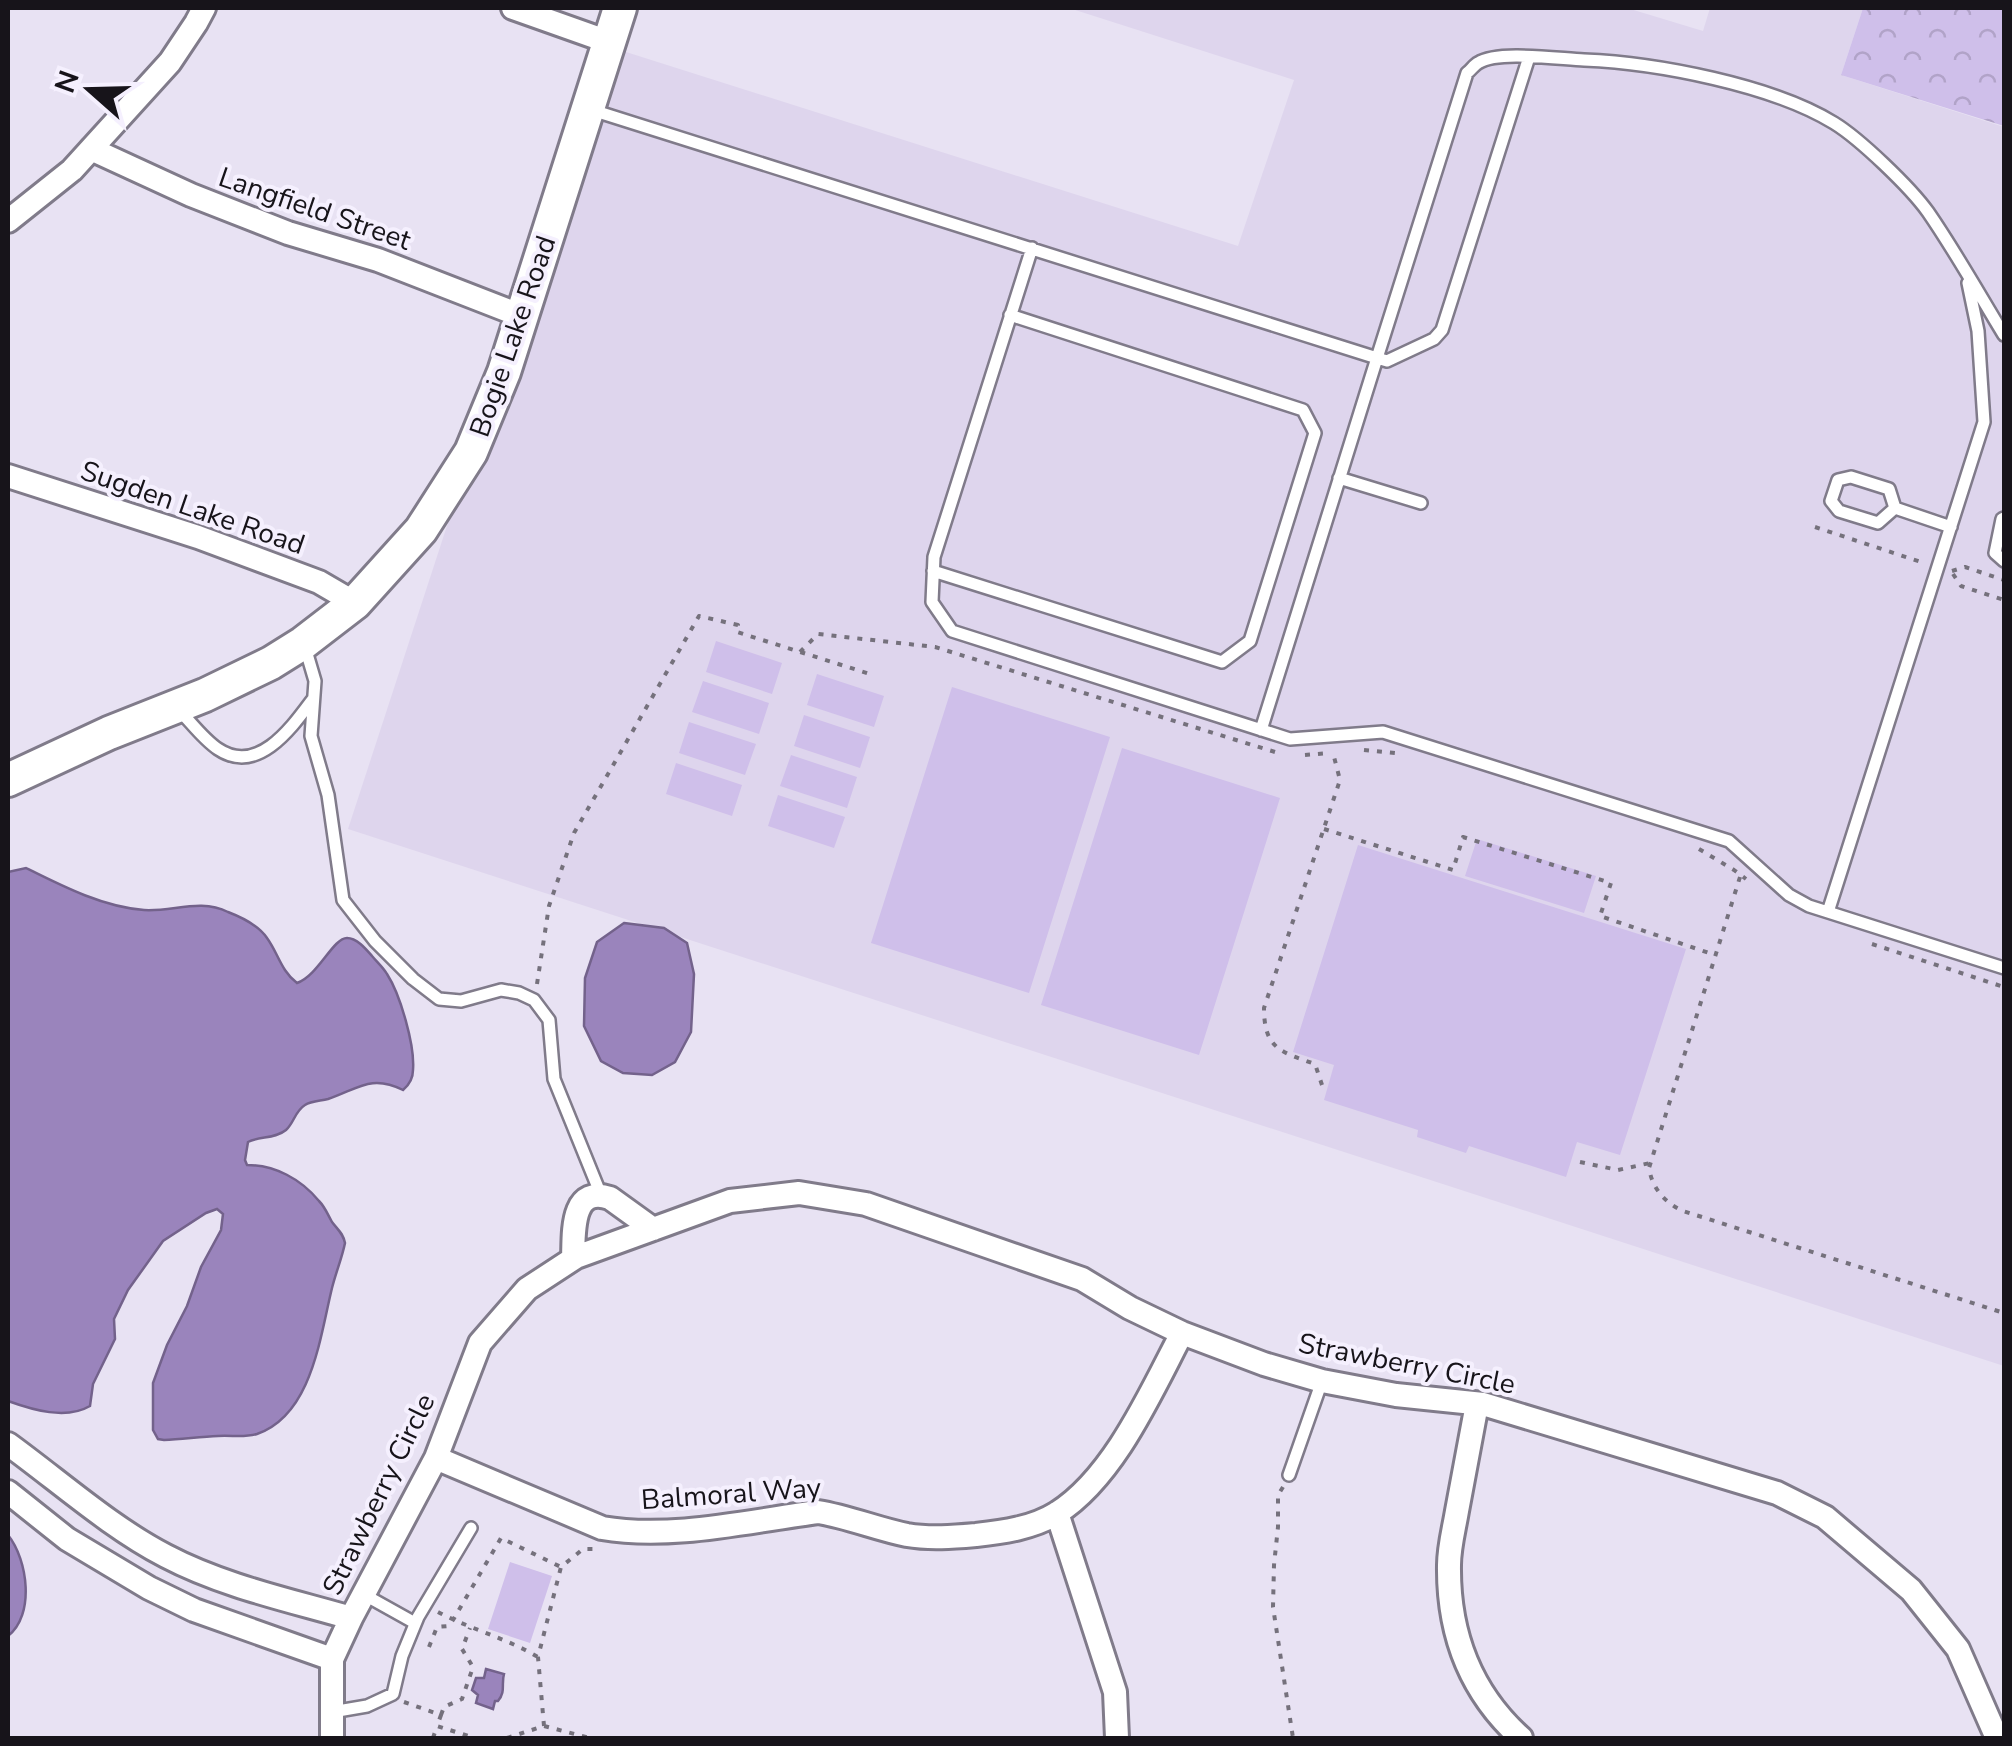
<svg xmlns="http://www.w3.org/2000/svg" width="2012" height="1746" font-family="'Nunito Sans',sans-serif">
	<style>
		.built { fill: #ded5ed }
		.forest { fill: url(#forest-crowns) }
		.pitch { fill: #cfbfea }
		.water { fill: #9a84bc; stroke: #73628b; stroke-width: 2.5 }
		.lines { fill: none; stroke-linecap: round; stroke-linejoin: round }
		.service-casing { stroke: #807b8a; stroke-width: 16 }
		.minor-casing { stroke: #807b8a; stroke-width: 28 }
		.secondary-casing { stroke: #807b8a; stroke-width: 38 }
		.path { stroke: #75717c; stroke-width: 4; stroke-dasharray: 5 8; stroke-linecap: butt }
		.service { stroke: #fff; stroke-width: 11 }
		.minor { stroke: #fff; stroke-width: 22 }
		.secondary { stroke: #fff; stroke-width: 32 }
		.labels { text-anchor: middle; stroke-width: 8; stroke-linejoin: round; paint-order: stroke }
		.street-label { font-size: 28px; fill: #17141a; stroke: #f5f0fe }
	</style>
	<defs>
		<pattern id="forest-crowns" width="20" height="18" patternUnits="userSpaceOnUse" patternTransform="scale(2.5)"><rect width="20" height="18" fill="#cfbfea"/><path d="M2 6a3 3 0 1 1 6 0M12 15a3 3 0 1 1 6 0" fill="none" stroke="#b1a3c8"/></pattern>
	</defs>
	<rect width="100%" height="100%" fill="#e8e2f3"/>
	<!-- built -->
	<path class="built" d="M 1069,8 L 1627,8 L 1703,31 L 1710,8 L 1863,8 L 1841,75 L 2004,127 L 2004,1366 L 348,829 L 604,45 L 1238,246 L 1294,80 Z"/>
	<!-- forest -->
	<path class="forest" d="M 1863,8 L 2004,8 L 2004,126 L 1841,75 Z"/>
	<!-- pitch -->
	<path class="pitch" d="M 716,641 L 782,663 L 772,694 L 706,672 Z
		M 817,674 L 884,696 L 874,727 L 807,705 Z
		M 703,681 L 769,703 L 759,734 L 692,712 Z
		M 952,687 L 1110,737 L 1029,993 L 871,943 Z
		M 804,715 L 870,737 L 860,768 L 794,746 Z
		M 689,722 L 756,744 L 745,775 L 679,753 Z
		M 1122,748 L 1280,798 L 1199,1055 L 1041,1005 Z
		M 791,755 L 857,777 L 847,808 L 780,786 Z
		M 676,763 L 742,785 L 732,816 L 666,794 Z
		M 778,795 L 845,817 L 834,848 L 768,826 Z
		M 1477,839 L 1596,876 L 1584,913 L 1465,876 Z
		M 1358,845 L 1686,949 L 1620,1155 L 1577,1142 L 1566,1177 L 1469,1146 L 1466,1153 L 1417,1137 L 1418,1130 L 1324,1100 L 1334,1065 L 1293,1052 Z
		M 510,1562 L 552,1576 L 530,1643 L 488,1629 Z"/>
	<!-- water -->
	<path class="water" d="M 26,868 C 62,886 103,907 144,910 C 173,912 200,898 228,912 C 241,917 259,926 267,938 C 278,953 281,971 297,983 C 318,976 333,938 347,938 C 357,938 366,949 372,956 C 377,962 383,967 387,974 C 400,994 415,1045 413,1070 C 413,1079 409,1085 403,1090 C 371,1074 358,1089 328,1099 C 320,1101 311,1101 305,1105 C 295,1111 294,1123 286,1130 C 275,1139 260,1136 248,1142 L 245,1160 L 247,1165 C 275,1165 301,1179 319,1201 C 325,1207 328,1215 332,1222 C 338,1230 343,1233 345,1243 C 342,1258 336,1272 332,1288 C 320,1337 312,1415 257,1434 C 244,1438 232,1435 218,1436 C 200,1437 182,1439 164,1440 L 158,1439 L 153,1430 L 153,1383 L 167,1345 L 187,1306 L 201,1267 L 221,1230 L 223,1214 L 217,1209 L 206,1213 L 163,1241 L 128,1290 L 114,1319 L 115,1339 L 93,1384 L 90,1406 C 66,1420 33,1410 8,1401 L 8,872 Z
		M 624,923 L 664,928 L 687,943 L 694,974 L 691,1032 L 675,1062 L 652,1075 L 623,1073 L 601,1061 L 584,1026 L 585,978 L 597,942 Z
		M 8,1535 C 28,1560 35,1615 8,1636 Z
		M 486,1669 L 504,1674 C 501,1684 506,1692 498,1701 L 495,1701 L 493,1709 L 476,1703 L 478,1695 L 472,1690 L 476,1678 L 484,1678 Z"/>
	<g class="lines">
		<defs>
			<path id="service" d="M 592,110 L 1377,358 L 1467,73 C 1471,70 1474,65 1478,63 C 1498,50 1559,59 1584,60 C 1657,63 1772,85 1834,123 C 1860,139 1910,187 1928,212 C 1955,251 1979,294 2004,335
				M 1032,248 L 934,557 L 932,602 L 952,631 L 1290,739 L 1383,732 L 1729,841 L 1789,895 L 1809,906 L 2004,968
				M 1339,478 L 1421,503
				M 1895,508 L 1878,523 L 1839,511 L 1831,501 L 1838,480 L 1851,477 L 1889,489 L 1895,508 L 1951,527
				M 2004,518 L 2002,519 L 1995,553 L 2004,561
				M 933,571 L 1222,662 L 1250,641 L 1315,433 L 1303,410 L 1010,315
				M 305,647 L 315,681 L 311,736 L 328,795 L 343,900 L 375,941 L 413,979 L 439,999 L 461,1001 L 501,990 L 519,993 L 534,1000 L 549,1020 L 554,1079 L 601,1195
				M 178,709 C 191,722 203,739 218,749 C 258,776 292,727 313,699
				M 1261,730 L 1377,358 L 1387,361 L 1434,339 L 1442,330 L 1529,57
				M 1828,912 L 1984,422 L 1978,331 L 1968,283
				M 1289,1475 L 1322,1381
				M 363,1594 L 415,1623
				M 332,1712 L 367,1706 L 393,1694 L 402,1656 L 418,1617 L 471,1528"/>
			<path id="minor" d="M 513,8 L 609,42
				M 91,149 L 191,195 L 288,233 L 378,260 L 522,316
				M 8,221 L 72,170 L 170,62 L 196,23 L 204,8
				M 8,476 L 198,537 L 319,582 L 355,603
				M 573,1259 C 574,1234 570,1185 610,1198 L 653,1229
				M 1477,1404 C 1470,1440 1464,1475 1457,1511 C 1454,1529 1449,1547 1449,1565 C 1448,1633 1470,1692 1521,1738
				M 8,1444 C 59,1481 110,1527 166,1556 C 223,1586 289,1600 351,1618
				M 436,1458 L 602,1528 C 671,1540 749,1521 818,1512 C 849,1517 877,1529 907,1535 C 930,1539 953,1537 976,1535 C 1003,1532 1033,1528 1057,1513 C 1114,1477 1151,1392 1182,1333
				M 8,1492 L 67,1539 L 149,1588 L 194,1610 L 332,1659
				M 1057,1513 L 1115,1692 L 1117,1738
				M 332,1738 L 332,1659 L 351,1618 L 436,1458 L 480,1343 L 527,1289 L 576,1257 L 730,1201 L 799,1193 L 866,1204 L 1082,1279 L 1130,1308 L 1182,1333 L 1264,1364 L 1322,1381 L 1396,1395 L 1483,1404 L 1777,1493 L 1825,1517 L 1911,1590 L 1958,1649 L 1997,1738"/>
			<path id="secondary" d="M 8,780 L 109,733 L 205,695 L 271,663 L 303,643 L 355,603 L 421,530 L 471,452 L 504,372 L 620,8"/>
		</defs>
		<!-- service casing -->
		<use href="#service" class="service-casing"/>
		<!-- minor casing -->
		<use href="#minor" class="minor-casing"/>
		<!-- secondary casing -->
		<use href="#secondary" class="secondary-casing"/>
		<!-- path -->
		<path class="path" d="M 1815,527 L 1924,563
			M 1952,571 L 1965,567 L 2004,580
			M 1953,574 L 1961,586 L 2004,600
			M 800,652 L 818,634 L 935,647 L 1275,752
			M 1364,750 L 1395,753
			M 1305,755 L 1330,753
			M 1324,829 L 1453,870 L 1463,837 L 1611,883 L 1600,916 L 1715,955
			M 1699,849 L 1734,870 L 1746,879
			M 1740,877 L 1649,1168 C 1652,1188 1665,1203 1683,1211 L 2004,1313
			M 1872,944 L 2004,987
			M 537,984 L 549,906 L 574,833 L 699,616 L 738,625 L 737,632 L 873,675
			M 1322,1085 L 1315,1064 C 1281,1052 1264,1049 1264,1008 L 1340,780 L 1333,753
			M 1580,1162 L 1618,1170 L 1650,1163
			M 1283,1487 L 1278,1495 L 1278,1527 L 1274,1565 L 1273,1607 L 1293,1738
			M 438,1612 C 470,1629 506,1638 538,1657
			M 429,1647 L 437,1627 L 448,1626 L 453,1620 L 501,1538 L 561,1567
			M 404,1702 L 441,1715 L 437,1726 L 475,1738
			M 441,1715 L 444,1707 L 462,1699 L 473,1667 L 462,1649 L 470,1628
			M 544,1726 L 538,1657 L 561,1567 L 583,1549 L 595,1549 L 596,1546
			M 433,1738 L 437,1726
			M 507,1738 L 544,1726 L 590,1738"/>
		<!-- service -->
		<use href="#service" class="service"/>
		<!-- minor -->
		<use href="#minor" class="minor"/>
		<!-- secondary -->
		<use href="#secondary" class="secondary"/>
	</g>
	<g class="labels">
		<!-- street labels -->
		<g class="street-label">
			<text transform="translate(315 208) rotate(19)" y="10">Langfield Street</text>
			<text transform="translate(512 336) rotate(-71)" y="10">Bogie Lake Road</text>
			<text transform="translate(193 507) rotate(19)" y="10">Sugden Lake Road</text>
			<text transform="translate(1407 1363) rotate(11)" y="10">Strawberry Circle</text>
			<text transform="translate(731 1493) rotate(-4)" y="10">Balmoral Way</text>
			<text transform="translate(378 1494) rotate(-64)" y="10">Strawberry Circle</text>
		</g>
	</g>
	<!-- border -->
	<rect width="2012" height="1746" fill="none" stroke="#17141a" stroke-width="20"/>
	<!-- north arrow -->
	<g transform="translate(90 90) rotate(290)" stroke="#f5f0fe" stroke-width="8" paint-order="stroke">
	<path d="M0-8L18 38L0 25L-18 38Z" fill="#17141a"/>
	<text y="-15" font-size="28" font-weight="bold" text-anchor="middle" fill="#17141a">N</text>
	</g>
</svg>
